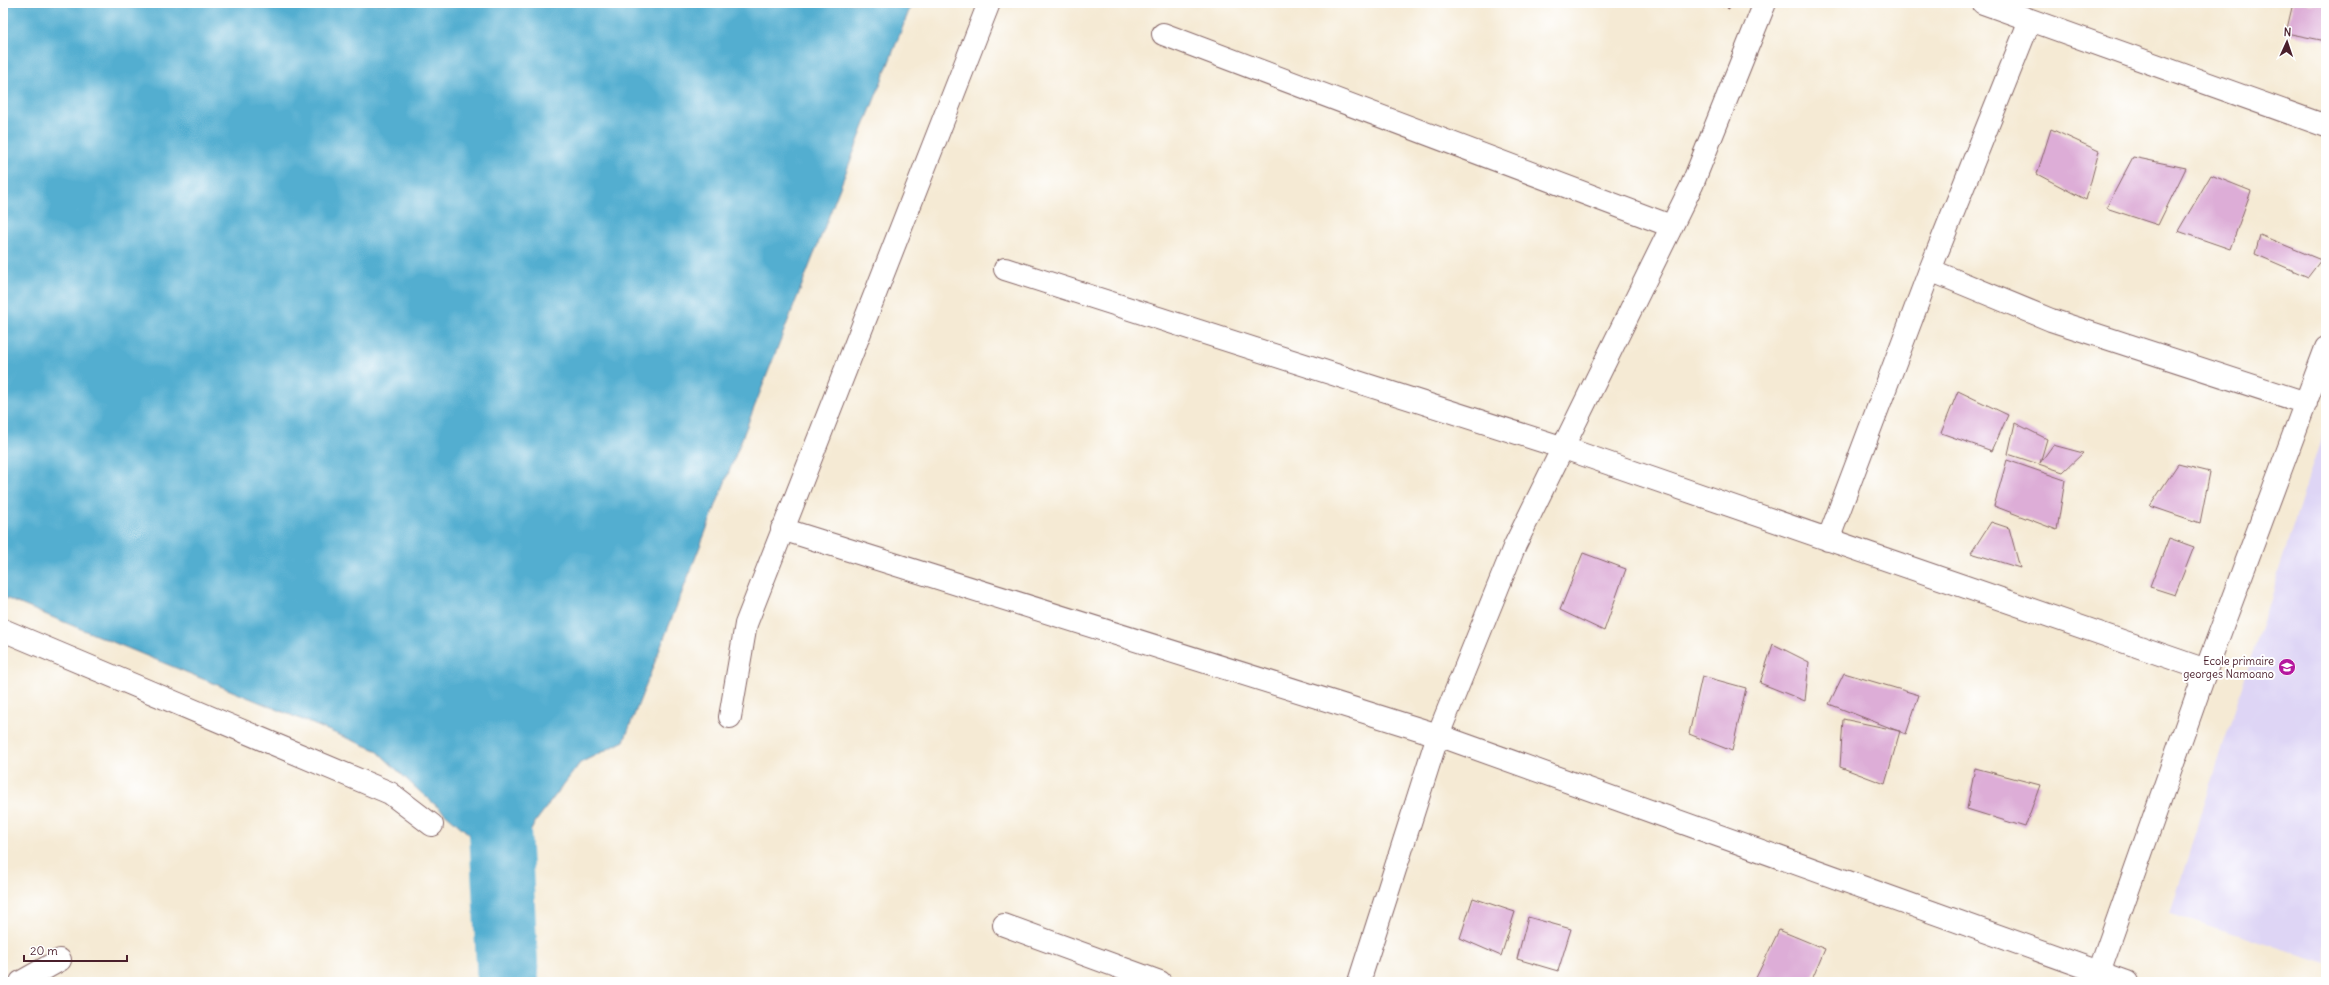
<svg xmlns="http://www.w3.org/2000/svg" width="2329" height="985" font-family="Delius,sans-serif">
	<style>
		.built { fill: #ded5f5 }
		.water { fill: #52aed0; stroke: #4e667e }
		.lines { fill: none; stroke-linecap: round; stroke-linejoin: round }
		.river { stroke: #52aed0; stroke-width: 62 }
		.building { fill: #ddadd7 }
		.minor-casing { stroke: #866666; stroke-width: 24 }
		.path { stroke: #866666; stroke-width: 2.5; stroke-dasharray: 3 3; stroke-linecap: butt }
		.minor { stroke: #fff; stroke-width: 22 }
		.labels { text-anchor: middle; stroke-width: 4; stroke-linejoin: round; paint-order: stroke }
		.poi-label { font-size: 11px; fill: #4a1f2b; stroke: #fff; text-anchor: end }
	</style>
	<rect width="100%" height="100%" fill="#fff"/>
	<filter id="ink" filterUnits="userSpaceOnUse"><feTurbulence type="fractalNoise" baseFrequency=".025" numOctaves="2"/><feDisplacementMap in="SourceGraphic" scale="8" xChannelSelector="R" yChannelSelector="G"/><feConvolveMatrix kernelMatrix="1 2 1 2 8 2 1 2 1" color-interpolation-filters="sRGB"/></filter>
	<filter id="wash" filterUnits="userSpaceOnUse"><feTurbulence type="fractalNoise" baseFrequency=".012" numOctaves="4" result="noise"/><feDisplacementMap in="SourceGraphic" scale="16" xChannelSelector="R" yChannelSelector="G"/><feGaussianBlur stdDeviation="0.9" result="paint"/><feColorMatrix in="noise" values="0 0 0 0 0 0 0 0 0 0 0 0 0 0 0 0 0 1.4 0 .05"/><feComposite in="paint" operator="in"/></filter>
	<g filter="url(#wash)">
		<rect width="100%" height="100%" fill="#f5ead4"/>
		<!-- built -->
		<path class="built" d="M 2326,422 L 2326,963 L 2170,913 Z"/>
		<!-- water -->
		<path class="water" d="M 3,3 L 912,3 L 624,741 L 580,763 L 536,821 L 516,858 L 480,860 L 469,834 L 418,790 L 376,750 L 3,597 Z"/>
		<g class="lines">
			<!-- river -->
			<path class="river" d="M 497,774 L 508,982"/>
		</g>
		<g id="blocks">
			<!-- building -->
			<path class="building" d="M 2293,3 L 2326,3 L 2326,41 L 2286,33 Z
				M 2051,129 L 2099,151 L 2086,200 L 2037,174 Z
				M 2133,157 L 2186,168 L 2158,225 L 2106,208 Z
				M 2211,175 L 2251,191 L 2230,249 L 2178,231 Z
				M 2260,235 L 2321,260 L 2308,277 L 2255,254 Z
				M 1958,391 L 2008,415 L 1992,451 L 1941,433 Z
				M 2015,423 L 2047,439 L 2040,463 L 2053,445 L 2083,453 L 2063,472 L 2008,454 Z
				M 2007,460 L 2065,480 L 2057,530 L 1994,506 Z
				M 2178,464 L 2210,472 L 2200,523 L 2150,506 Z
				M 1991,522 L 2009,528 L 2020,568 L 1971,553 Z
				M 2169,538 L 2194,547 L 2175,595 L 2150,587 Z
				M 1583,553 L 1626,569 L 1604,631 L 1560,610 Z
				M 1773,644 L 1809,662 L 1805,701 L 1760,683 Z
				M 1844,673 L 1919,695 L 1906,734 L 1829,704 Z
				M 1702,676 L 1746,688 L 1732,751 L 1689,734 Z
				M 1843,719 L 1900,731 L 1885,784 L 1840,767 Z
				M 1975,768 L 2040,785 L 2025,827 L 1967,809 Z
				M 1473,898 L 1515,912 L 1501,956 L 1460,938 Z
				M 1528,917 L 1571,929 L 1558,971 L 1517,959 Z
				M 1779,930 L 1825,949 L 1811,982 L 1754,982 Z"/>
		</g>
	</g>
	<g filter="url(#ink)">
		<use href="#blocks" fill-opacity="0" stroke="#866666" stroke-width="1"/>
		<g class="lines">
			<defs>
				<path id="minor" d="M 1983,3 L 2326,126
					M 1163,34 L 1671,226
					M 1005,269 L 1564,448 L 2206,670
					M 1930,270 L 2051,320 L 2306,403
					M 782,529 L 1438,735 L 2127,982
					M 1828,540 L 1930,270 L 2030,20
					M 3,630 L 390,793 L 432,825
					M 730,717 L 746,624 L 989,3
					M 1004,925 L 1160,982
					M 2099,972 L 2206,670 L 2326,348
					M 21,982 L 60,960
					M 1359,982 L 1438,735 L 1515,545 L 1692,185 L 1765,3"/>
			</defs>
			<!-- minor casing -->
			<use href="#minor" class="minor-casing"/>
			<!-- path -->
			<path class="path" d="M 1716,3 L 1731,9"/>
			<!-- minor -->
			<use href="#minor" class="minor"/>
		</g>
	</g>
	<!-- icons -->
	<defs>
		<symbol id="school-disc" viewBox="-11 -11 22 22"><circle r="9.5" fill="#b5179e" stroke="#fff"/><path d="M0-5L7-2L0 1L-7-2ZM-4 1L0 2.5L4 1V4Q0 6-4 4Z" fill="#fff"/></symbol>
	</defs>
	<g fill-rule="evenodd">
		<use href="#school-disc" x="2277" y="657" width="20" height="20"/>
	</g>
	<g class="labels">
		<!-- poi labels -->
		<g class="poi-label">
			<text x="2274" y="665">Ecole primaire<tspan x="2274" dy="13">georges Namoano</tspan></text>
		</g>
	</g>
	<!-- margin -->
	<rect width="2329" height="985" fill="none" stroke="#fff" stroke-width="16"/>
	<!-- north arrow -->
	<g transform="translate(2287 42) rotate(3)" stroke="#ffffff" stroke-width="3" paint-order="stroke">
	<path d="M0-3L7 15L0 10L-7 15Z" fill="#4a1f2b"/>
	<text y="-6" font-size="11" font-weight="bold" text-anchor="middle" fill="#4a1f2b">N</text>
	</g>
	<!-- scale -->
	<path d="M24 955v6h103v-6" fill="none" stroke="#4a1f2b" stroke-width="2"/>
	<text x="30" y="955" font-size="12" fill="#4a1f2b" stroke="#ffffff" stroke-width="3" paint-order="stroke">20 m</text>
</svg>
